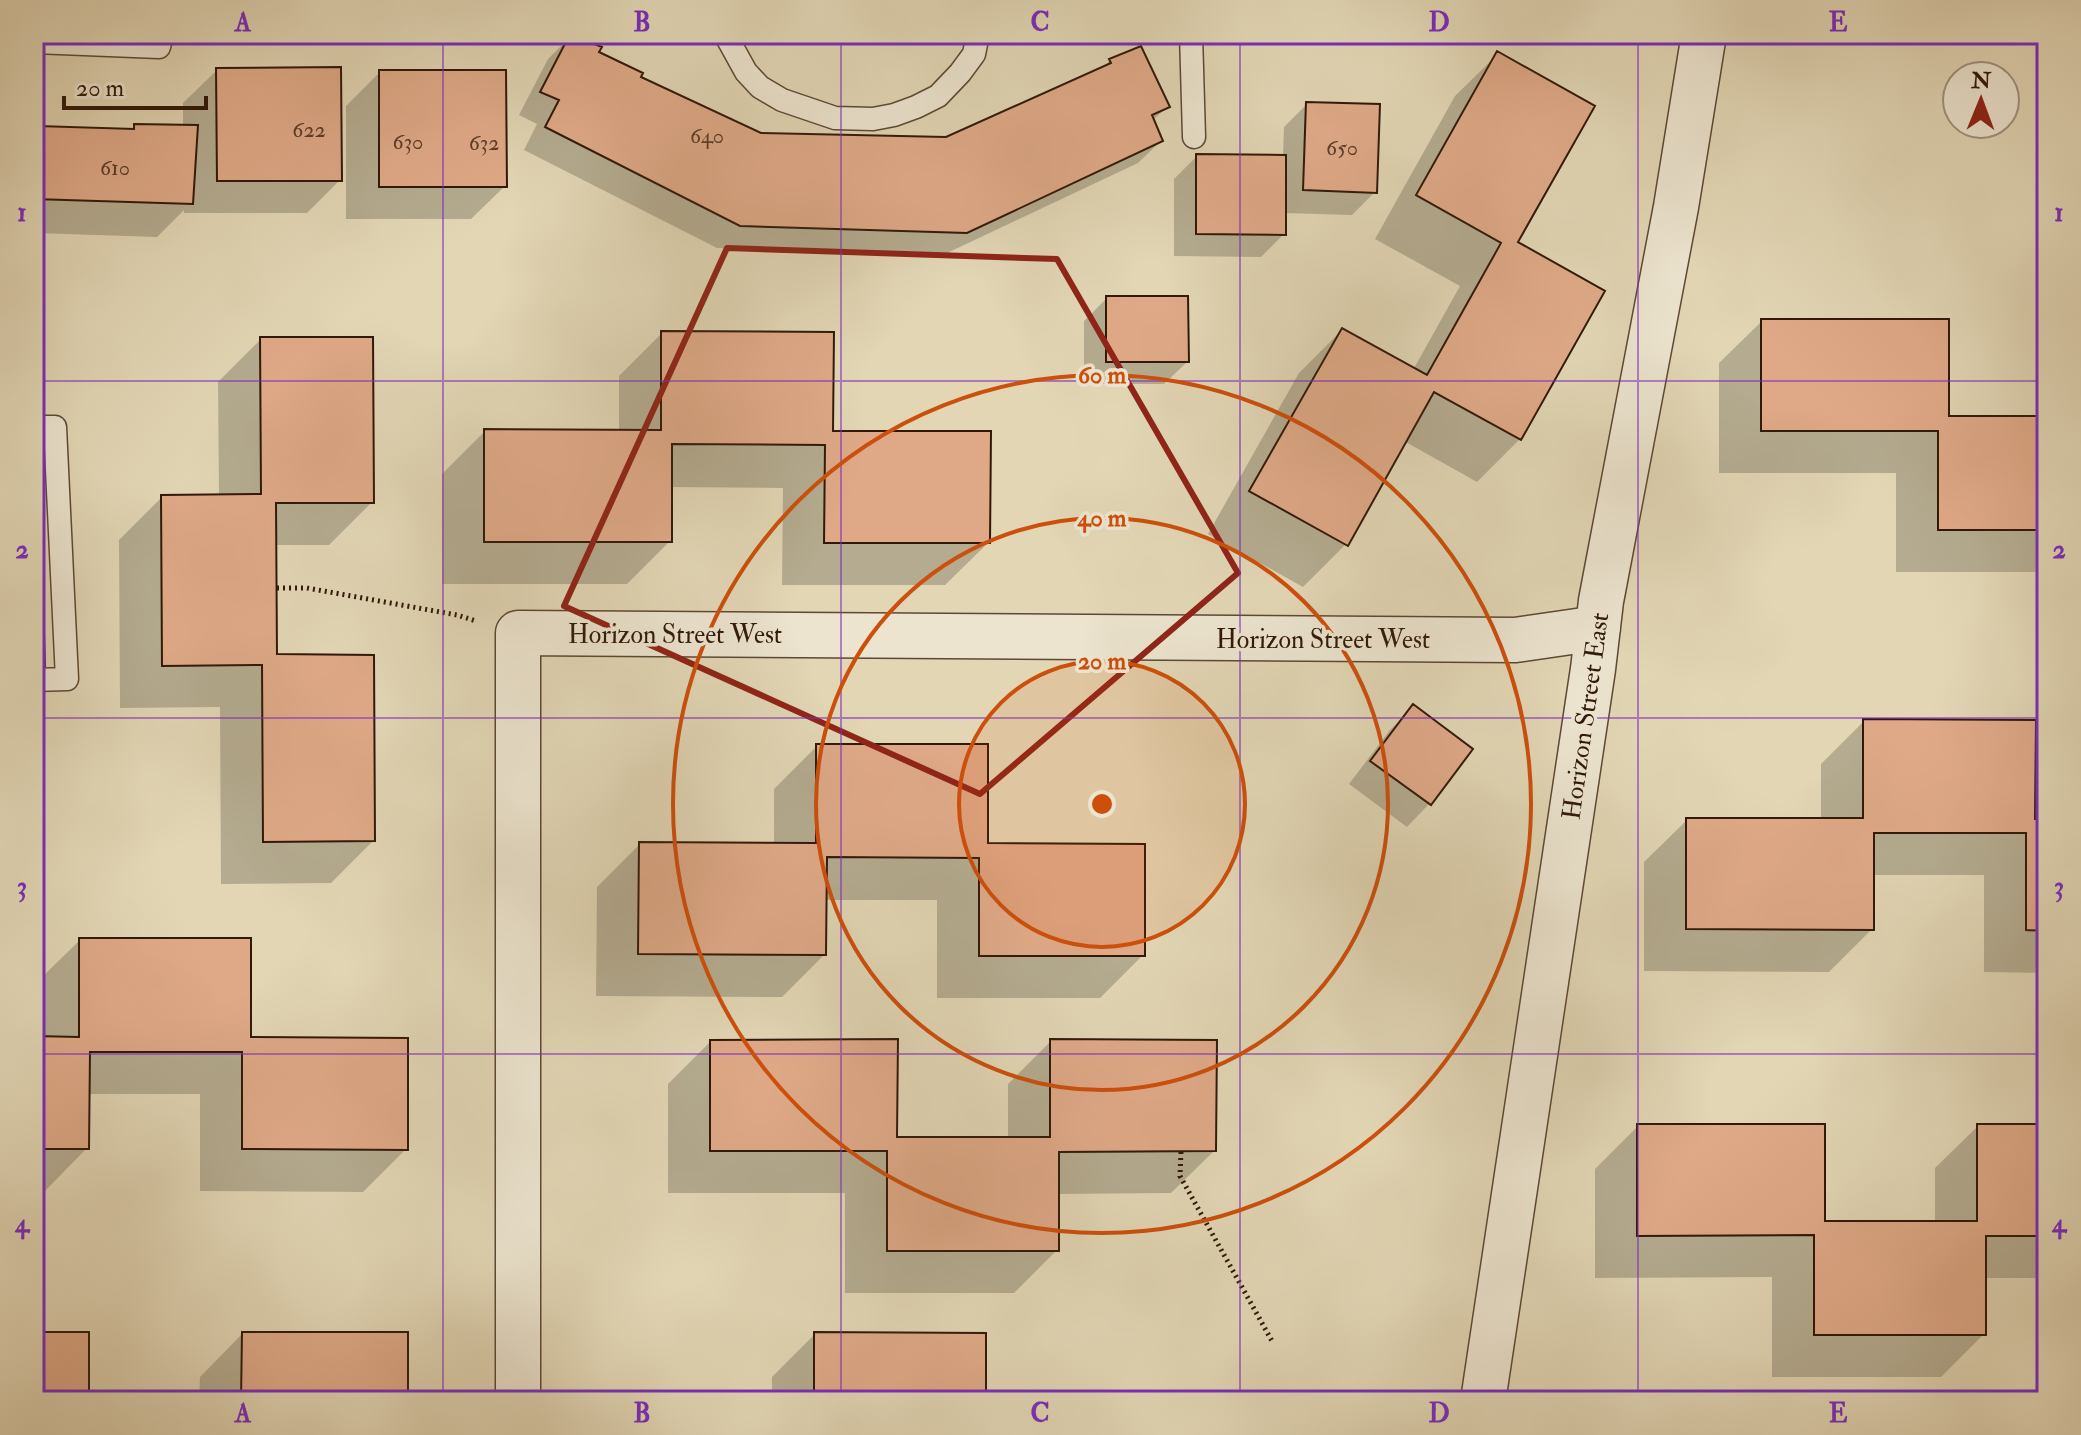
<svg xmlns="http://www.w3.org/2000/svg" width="2081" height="1435" font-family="'IM FELL Double Pica',serif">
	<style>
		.shadow { fill: #0003 }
		.building { fill: #dfa988; stroke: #311809; stroke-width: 2 }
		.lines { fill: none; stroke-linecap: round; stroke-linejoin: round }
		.service-casing { stroke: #5d4834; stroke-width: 25 }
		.minor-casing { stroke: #5d4834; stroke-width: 47 }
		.path { stroke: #311809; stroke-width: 5; stroke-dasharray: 2 4; stroke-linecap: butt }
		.service { stroke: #ece4cf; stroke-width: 22 }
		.minor { stroke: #ece4cf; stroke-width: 44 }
		.marked { fill: none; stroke: #8f2418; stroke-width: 6; stroke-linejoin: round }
		.grid { fill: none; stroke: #7b2cbf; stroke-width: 2; stroke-opacity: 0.55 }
		.ring { fill: none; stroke: #cd4f0c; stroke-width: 4 }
		.labels { text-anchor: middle; stroke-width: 7; stroke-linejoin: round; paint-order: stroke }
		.number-label { font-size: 22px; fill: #5c3c29 }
		.street-label { font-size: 26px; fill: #311809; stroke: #ece4cf }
		.centre { fill: #cd4f0c; stroke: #ece4cf; stroke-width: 4 }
		.ring-label { font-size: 24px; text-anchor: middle; font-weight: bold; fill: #cd4f0c; stroke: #ece4cf; stroke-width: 7; stroke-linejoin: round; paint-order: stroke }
		.neatline { fill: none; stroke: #7b2cbf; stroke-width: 3 }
		.grid-label { font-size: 26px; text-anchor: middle; font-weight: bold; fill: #7b2cbf }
	</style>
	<rect width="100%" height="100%" fill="#e2d6b5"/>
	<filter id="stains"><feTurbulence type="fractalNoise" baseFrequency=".0025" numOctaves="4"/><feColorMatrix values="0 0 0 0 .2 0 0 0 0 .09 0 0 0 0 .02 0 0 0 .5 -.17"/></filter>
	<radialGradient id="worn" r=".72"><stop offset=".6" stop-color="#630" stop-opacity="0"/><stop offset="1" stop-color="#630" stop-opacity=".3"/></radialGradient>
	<!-- shadow -->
	<path class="shadow" d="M 571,36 L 638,78 L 761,135 L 946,139 L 1100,71 L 1110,60 L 1167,107 L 1152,121 L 1161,141 L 1138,163 L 943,255 L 717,248 L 524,150 L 537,124 L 519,115 L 548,59 Z
		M 1498,54 L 1516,243 L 1520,439 L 1477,482 L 1404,441 L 1346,544 L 1303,587 L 1208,534 L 1299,373 L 1342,330 L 1413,370 L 1460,286 L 1375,239 L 1455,96 Z
		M 217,70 L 340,180 L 307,213 L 184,213 L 184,210 L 157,237 L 34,233 L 34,133 L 39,128 L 131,131 L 135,126 L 183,127 L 183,103 Z
		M 380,72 L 505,186 L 471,219 L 346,219 L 346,106 Z
		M 1307,104 L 1375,192 L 1352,215 L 1284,213 L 1284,234 L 1261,257 L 1174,256 L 1174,179 L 1197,156 L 1283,157 L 1284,127 Z
		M 1107,298 L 1187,362 L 1164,384 L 1084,384 L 1084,321 Z
		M 1762,321 L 1947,418 L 2047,418 L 2047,572 L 1896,572 L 1896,473 L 1719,473 L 1719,363 Z
		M 662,333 L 831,433 L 988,543 L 945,585 L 782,585 L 783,488 L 670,487 L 670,541 L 627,584 L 442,584 L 442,474 L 485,431 L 619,432 L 619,376 Z
		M 261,339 L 372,502 L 329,545 L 274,545 L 275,656 L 373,841 L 331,883 L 221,884 L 220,707 L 120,708 L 119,540 L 162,497 L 219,496 L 218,382 Z
		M 1413,707 L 1470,749 L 1429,804 L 1407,827 L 1349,784 L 1390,730 Z
		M 1864,721 L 2033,821 L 2047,821 L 2047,973 L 1984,972 L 1984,875 L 1872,875 L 1872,929 L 1829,972 L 1644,971 L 1644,862 L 1687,820 L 1821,820 L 1821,764 Z
		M 817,746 L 986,845 L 1143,955 L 1100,998 L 937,998 L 937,900 L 825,900 L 824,955 L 782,997 L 596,996 L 597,887 L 640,844 L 774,845 L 774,789 Z
		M 80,940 L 249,1039 L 406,1149 L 363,1192 L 200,1191 L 200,1094 L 88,1094 L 87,1148 L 45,1191 L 34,1191 L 34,1038 L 37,1038 L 37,982 Z
		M 1051,1041 L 1214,1151 L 1171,1193 L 1057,1194 L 1057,1250 L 1014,1293 L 845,1293 L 845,1193 L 668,1193 L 668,1084 L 710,1042 L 895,1139 L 1008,1139 L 1008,1084 Z
		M 1638,1126 L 1823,1223 L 1935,1223 L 1935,1168 L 1978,1126 L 2047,1126 L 2047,1278 L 1984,1278 L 1984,1334 L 1941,1377 L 1772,1377 L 1772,1277 L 1595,1278 L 1595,1169 Z
		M 242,1334 L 406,1401 L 199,1401 L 200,1377 Z
		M 815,1334 L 984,1401 L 772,1401 L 772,1377 Z"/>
	<!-- building -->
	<path class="building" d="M 570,34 L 602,47 L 599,52 L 643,73 L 641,77 L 761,133 L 946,137 L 1111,63 L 1109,59 L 1141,46 L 1170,107 L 1152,115 L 1163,141 L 967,233 L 740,226 L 545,127 L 559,100 L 540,92 Z
		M 1497,51 L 1595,106 L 1518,242 L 1605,291 L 1521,440 L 1434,392 L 1348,546 L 1249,491 L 1342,328 L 1427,375 L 1501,243 L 1416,195 Z
		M 341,67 L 342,181 L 217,181 L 216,68 Z
		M 379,70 L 506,70 L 507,187 L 379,187 Z
		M 1306,102 L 1380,104 L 1377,193 L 1303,190 Z
		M 134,124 L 198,125 L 193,204 L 34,199 L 34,136 L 38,136 L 38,126 L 134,129 Z
		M 1196,154 L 1286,155 L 1286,235 L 1196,234 Z
		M 1106,296 L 1188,296 L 1189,362 L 1106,362 Z
		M 1761,319 L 1949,319 L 1949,416 L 2047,416 L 2047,530 L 1938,530 L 1938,431 L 1761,431 Z
		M 661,331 L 834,332 L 833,431 L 991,431 L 990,543 L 824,543 L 825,445 L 672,444 L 672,542 L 484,542 L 484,429 L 661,430 Z
		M 260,337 L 373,337 L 374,503 L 276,503 L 277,654 L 374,655 L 375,841 L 263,842 L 262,665 L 162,666 L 161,495 L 261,494 Z
		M 34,431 L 38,431 L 45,666 L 34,667 Z
		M 1413,704 L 1473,749 L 1431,805 L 1370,761 Z
		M 1863,719 L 2036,720 L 2035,819 L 2047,819 L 2047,931 L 2026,930 L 2026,833 L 1874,833 L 1874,930 L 1686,929 L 1686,818 L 1863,818 Z
		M 816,744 L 988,744 L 988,843 L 1145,844 L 1145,956 L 979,956 L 979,858 L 827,857 L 826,955 L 638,954 L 639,842 L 816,843 Z
		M 79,938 L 251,938 L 251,1037 L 408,1038 L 408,1150 L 242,1149 L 242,1052 L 90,1052 L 89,1149 L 34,1149 L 34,1036 L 79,1037 Z
		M 898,1039 L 897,1137 L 1050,1137 L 1050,1039 L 1217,1040 L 1216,1151 L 1059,1152 L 1059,1251 L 887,1251 L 887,1151 L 710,1151 L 710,1040 Z
		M 1637,1124 L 1825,1124 L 1825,1221 L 1977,1221 L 1977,1124 L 2047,1124 L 2047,1236 L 1986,1236 L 1986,1335 L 1814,1335 L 1814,1235 L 1637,1236 Z
		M 34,1332 L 89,1332 L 89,1401 L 34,1401 Z
		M 242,1332 L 408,1332 L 408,1401 L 241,1401 Z
		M 814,1332 L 986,1333 L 986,1401 L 814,1401 Z"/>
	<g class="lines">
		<defs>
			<path id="service" d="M 725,34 L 746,72 L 760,87 L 782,100 L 835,118 L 873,119 L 894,115 L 916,107 L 938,96 L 960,73 L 974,54 L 978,34
				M 1191,34 L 1194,137
				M 34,42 L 159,47 L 162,34
				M 34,427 L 55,427 L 67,679 L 34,680"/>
			<path id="minor" d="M 518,1401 L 518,633 L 1515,640 L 1598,628
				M 1483,1401 L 1593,669 L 1601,601 L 1676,207 L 1704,34"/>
		</defs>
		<!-- service casing -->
		<use href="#service" class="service-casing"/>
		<!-- minor casing -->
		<use href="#minor" class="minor-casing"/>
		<!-- path -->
		<path class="path" d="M 277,588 L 307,588 L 457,615 L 476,621
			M 1181,1152 L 1180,1176 L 1272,1341"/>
		<!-- service -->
		<use href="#service" class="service"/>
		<!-- minor -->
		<use href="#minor" class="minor"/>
	</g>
	<!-- marked area -->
	<path class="marked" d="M 727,248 L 1057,259 L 1238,573 L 980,794 L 564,606 Z"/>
	<!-- grid -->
	<path class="grid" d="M 443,34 L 443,1401M 841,34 L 841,1401M 1240,34 L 1240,1401M 1638,34 L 1638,1401M 34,381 L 2047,381M 34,718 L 2047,718M 34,1054 L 2047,1054"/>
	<!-- distance rings -->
	<circle cx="1102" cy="804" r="143" fill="#cd4f0c" fill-opacity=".12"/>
	<g class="ring">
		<circle cx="1102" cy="804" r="143"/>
		<circle cx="1102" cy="804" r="286"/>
		<circle cx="1102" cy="804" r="429"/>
	</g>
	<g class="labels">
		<!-- number labels -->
		<g class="number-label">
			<text x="309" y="137">622</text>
			<text x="707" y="143">640</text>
			<text x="408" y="149">630</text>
			<text x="484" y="150">632</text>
			<text x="1342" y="155">650</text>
			<text x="115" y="175">610</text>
		</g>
		<!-- street labels -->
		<g class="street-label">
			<text x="675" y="643">Horizon Street West</text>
			<text x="1323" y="648">Horizon Street West</text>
			<text transform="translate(1585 716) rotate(-82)" y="9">Horizon Street East</text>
		</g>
	</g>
	<circle cx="1102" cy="804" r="12" class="centre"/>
	<g class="ring-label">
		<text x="1102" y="383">60 m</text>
		<text x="1102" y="526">40 m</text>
		<text x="1102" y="669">20 m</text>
	</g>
	<!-- margin -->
	<rect width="2081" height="1435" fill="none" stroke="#e2d6b5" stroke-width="88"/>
	<!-- north arrow -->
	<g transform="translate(1981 100) rotate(1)"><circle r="38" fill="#ece4cf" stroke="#a19280" stroke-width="2"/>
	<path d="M0-6L14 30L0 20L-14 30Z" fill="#8f2418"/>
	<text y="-12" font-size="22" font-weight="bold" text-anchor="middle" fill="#311809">N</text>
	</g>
	<!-- scale -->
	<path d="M64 96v12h142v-12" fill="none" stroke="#311809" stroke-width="4"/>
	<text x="76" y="96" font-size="24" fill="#311809" stroke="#ece4cf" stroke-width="6" paint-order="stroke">20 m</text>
	<rect x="44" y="44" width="1993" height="1347" class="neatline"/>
	<g class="grid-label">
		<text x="243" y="31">A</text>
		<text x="642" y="31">B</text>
		<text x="1040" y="31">C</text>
		<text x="1439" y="31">D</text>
		<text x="1838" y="31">E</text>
		<text x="22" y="221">1</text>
		<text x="2059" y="221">1</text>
		<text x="22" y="558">2</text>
		<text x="2059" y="558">2</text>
		<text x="22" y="895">3</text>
		<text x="2059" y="895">3</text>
		<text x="22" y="1232">4</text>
		<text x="2059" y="1232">4</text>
		<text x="243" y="1422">A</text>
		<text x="642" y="1422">B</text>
		<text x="1040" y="1422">C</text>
		<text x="1439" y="1422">D</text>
		<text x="1838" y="1422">E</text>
	</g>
	<rect width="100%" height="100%" filter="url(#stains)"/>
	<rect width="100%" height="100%" fill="url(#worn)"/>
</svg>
